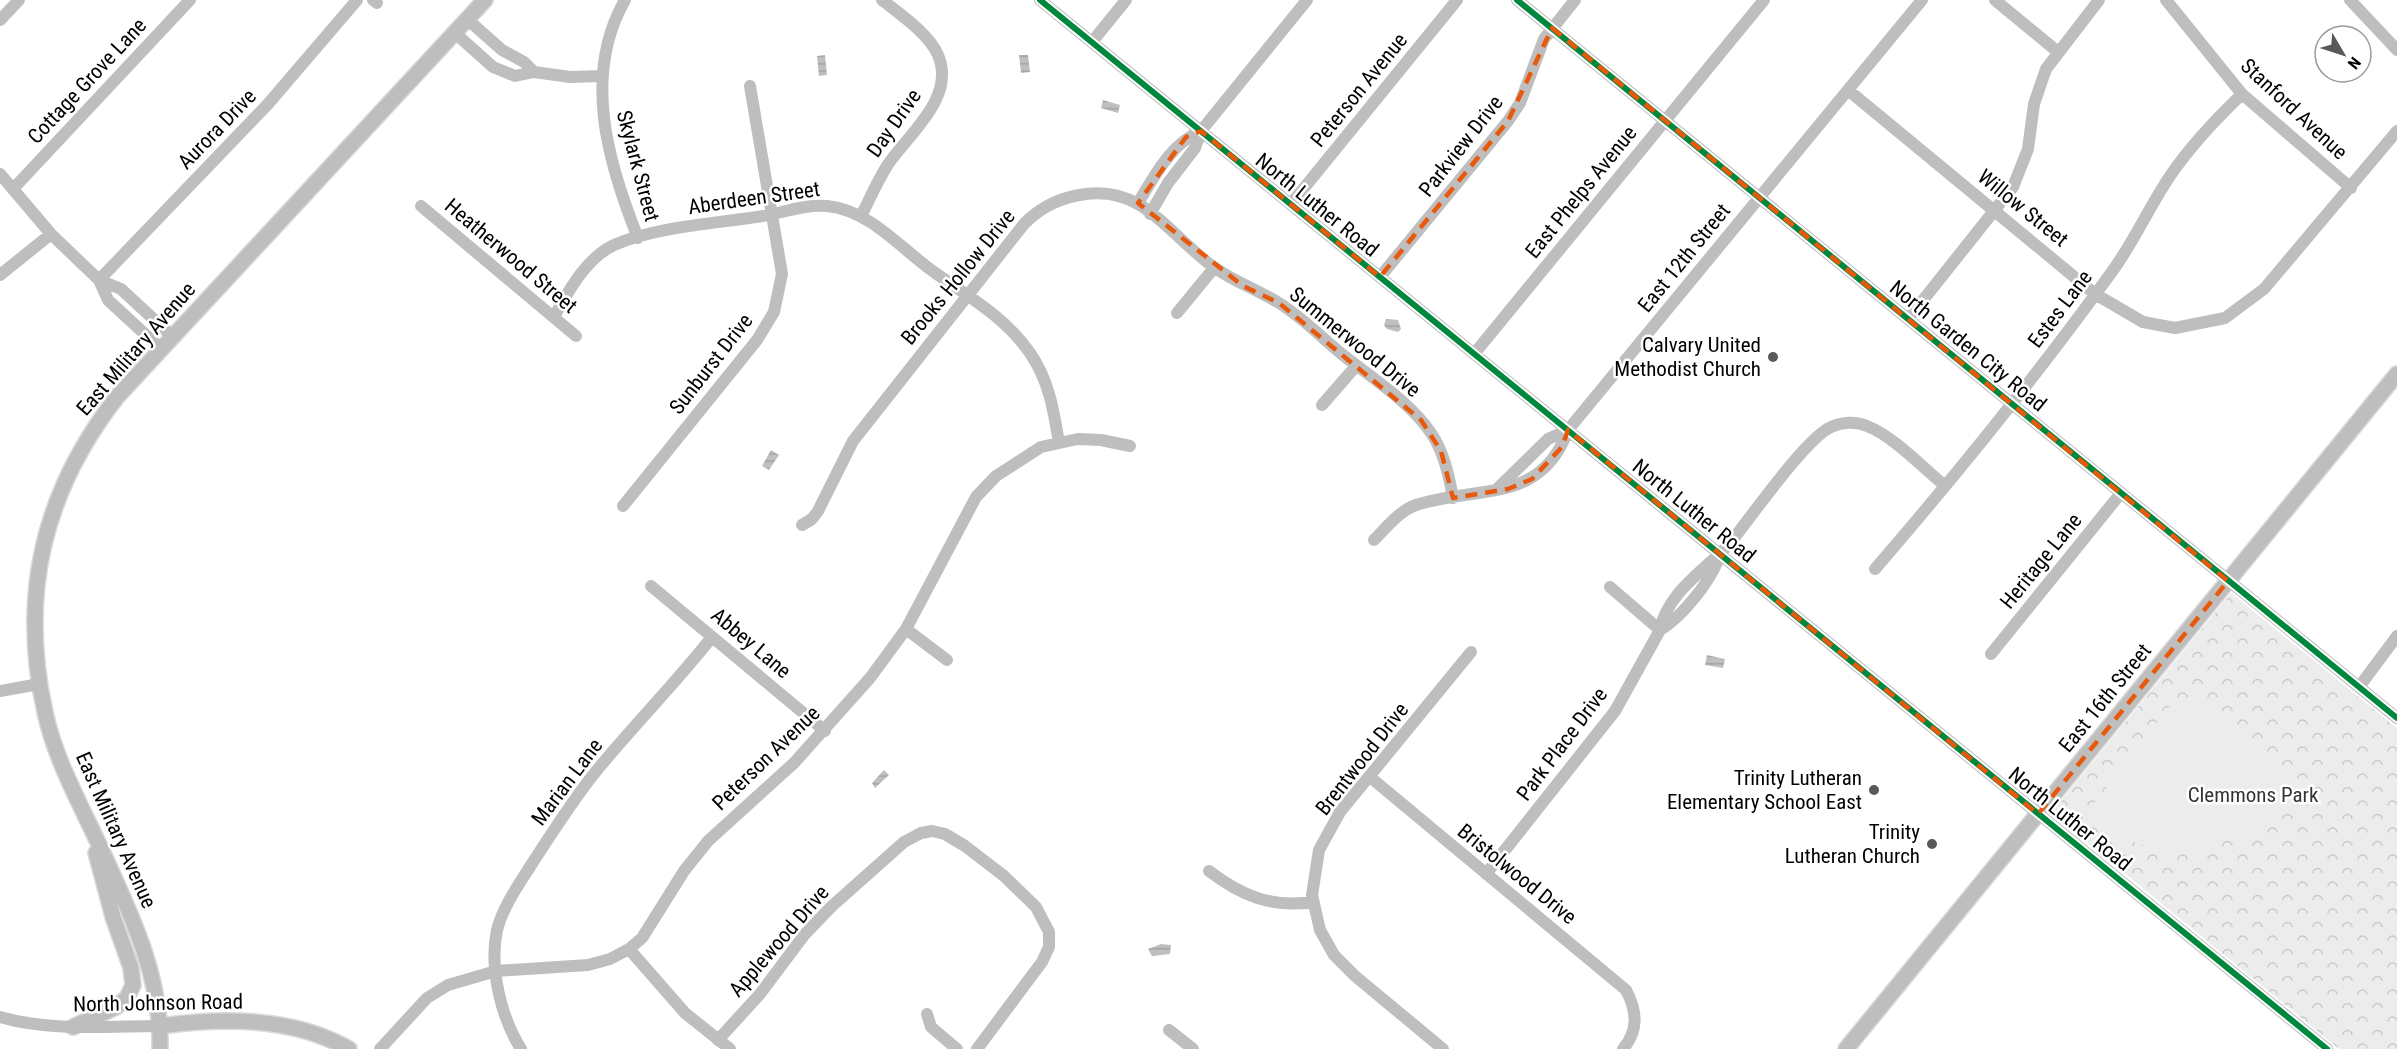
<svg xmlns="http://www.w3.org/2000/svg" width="2397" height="1049" font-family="'Roboto Condensed',sans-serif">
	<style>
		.park { fill: url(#park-crowns) }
		.pitch { fill: #ececec }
		.water { fill: url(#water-rules) }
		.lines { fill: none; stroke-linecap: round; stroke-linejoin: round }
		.major-casing { stroke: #dbdbdb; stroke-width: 18 }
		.minor { stroke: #bebebe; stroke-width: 12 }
		.major { stroke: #bebebe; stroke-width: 15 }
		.cycleway-casing { stroke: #fff; stroke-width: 10 }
		.cycleway { stroke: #00873e; stroke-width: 6 }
		.marked { fill: none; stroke: #e8590c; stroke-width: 4.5; stroke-dasharray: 12 8; stroke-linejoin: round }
		.poi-dot { fill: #595959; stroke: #fff; stroke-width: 2 }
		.labels { text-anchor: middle; stroke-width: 5; stroke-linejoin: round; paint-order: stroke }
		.street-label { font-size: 21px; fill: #000; stroke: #fff }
		.poi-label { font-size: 21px; fill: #000; stroke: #fff; text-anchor: end }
		.park-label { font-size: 21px; fill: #333; stroke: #fff }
	</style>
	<defs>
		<pattern id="park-crowns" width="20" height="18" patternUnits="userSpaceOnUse" patternTransform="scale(1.5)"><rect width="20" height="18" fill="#ececec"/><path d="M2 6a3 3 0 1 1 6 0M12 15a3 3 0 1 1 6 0" fill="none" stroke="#c9c9c9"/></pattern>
		<pattern id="water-rules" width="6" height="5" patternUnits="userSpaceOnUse" patternTransform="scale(1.5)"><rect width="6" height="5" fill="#bfbfbf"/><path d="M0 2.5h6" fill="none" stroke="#a2a2a2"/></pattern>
	</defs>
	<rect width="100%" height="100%" fill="#fff"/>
	<!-- park -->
	<path class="park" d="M 2231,593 L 2397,728 L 2397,1049 L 2339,1049 L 2051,813 Z"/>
	<!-- pitch -->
	<path class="pitch" d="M 2193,699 L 2301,788 C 2289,800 2276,816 2261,825 C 2223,848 2165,860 2125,838 C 2112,831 2100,819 2089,810 L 2173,702 Z"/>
	<!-- water -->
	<path class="water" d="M 825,55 L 827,75 L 819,76 L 817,56 Z
		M 1019,55 L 1028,55 L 1030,72 L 1021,73 Z
		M 1103,100 L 1120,105 L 1118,113 L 1101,108 Z
		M 1386,319 L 1398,320 L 1401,329 L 1398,332 L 1387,329 L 1384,325 Z
		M 771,450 L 779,455 L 769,470 L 762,466 Z
		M 1707,655 L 1725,659 L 1723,668 L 1705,665 Z
		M 884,770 L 889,775 L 875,788 L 872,783 Z
		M 1161,944 L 1171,945 L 1170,954 L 1152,956 L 1148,949 Z"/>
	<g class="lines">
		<defs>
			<path id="major" d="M 161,1026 C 223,1017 293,1017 349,1049
				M 73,1027 L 116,1007 L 127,998 L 133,985 L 131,968 L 113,917 L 96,853
				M 160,1049 C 162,977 131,914 102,851 C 82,807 55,760 45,712 C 19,595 43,492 117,397 L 485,0
				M 1846,1049 L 2397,374"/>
		</defs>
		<!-- major casing -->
		<use href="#major" class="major-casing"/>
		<!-- minor -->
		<path class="minor" d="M 373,0 L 377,3
			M 625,0 C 582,75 608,163 638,238
			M 1040,0 L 2327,1049
			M 1517,0 L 2397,718
			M 1995,0 L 2058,52
			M 2166,0 L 2242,94 L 2351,188
			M 2350,0 L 2397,50
			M 467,19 L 502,50 L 524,62 L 534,72
			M 0,20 L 19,0
			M 455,33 L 493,67 L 515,76 L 534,72 L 570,77 L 601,76
			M 1092,42 L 1126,0
			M 1848,90 L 2095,294 L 2143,322 L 2175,328 L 2225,318 L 2264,289 L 2397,131
			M 0,174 L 51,234 L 99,280 L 108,300 L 161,349
			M 13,189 L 190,0
			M 1138,203 C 1154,177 1171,143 1201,131
			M 1291,204 L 1457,0
			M 421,206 L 576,336
			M 1150,214 L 1168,183 L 1195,148 L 1201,131 L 1307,0
			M 861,216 C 870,199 878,179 889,163 C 910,133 956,97 938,55 C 929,34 900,14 882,0
			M 0,275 L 51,234
			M 1380,277 L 1508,121 L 1520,103 L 1544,39 L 1575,0
			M 99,280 L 268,104 L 357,0
			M 99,280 L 121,289 L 173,337
			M 1177,313 L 1214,268
			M 554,317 C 568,292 586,258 614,245 C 656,226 723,223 769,215 C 788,211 808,204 827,206 C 870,210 901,249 934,272 C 969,297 1005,317 1030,353 C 1049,380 1054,412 1059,443
			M 1908,319 L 2013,187 L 2028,149 L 2034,104 L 2046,69 L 2099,0
			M 1474,354 L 1764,0
			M 1322,405 L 1356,366
			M 1497,489 L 1548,439 L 1568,430
			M 623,506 L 757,340 L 774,312 L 782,274 L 750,86
			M 802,525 L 812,519 L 818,511 L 853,441 L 1024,224 C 1052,195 1101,183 1138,204 C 1162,217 1190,251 1215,268 C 1235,282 1258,290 1279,303 C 1302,317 1322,338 1343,355 C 1372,378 1410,402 1431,433 C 1444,452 1449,476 1453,498
			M 1374,540 C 1386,528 1399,511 1416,505 C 1477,485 1541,505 1568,430 L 1922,0
			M 1875,569 C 1957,474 2037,375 2111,273 C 2134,242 2149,207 2170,176 C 2191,145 2216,119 2242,94
			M 651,586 L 825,731
			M 1610,587 L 1660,630
			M 906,629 L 947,660
			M 1660,630 C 1682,617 1713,579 1720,554
			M 1991,654 L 2121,493
			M 2359,687 L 2397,636
			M 0,691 L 39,684
			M 1370,777 L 1626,990 C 1637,1011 1639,1030 1623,1049
			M 1209,871 C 1242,896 1271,908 1313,902
			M 1486,874 L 1615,711 L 1660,630 C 1667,592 1707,569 1731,542 C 1751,517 1806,438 1831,427 C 1842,422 1856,421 1867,426 C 1893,436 1922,467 1944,485
			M 629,949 L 685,1013 L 730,1049
			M 927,1014 L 931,1027 L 957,1049
			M 0,1017 C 52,1032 108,1026 161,1026
			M 1169,1030 L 1193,1049
			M 718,1040 L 760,994 L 805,934 L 832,906 L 904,842 L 921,833 L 932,831 L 945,834 L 965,846 L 1004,876 L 1036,907 L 1049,932 L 1049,947 L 1042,962 L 977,1049
			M 380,1049 L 427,998 L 448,985 L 496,971 L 588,965 L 610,959 L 629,949 L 642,938 L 684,871 L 708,841 L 794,763 L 870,678 L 906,629 L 976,497 L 996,476 L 1041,447 L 1059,443 L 1078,439 L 1101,440 L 1130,446
			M 521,1049 C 501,1017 489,968 497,930 C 503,906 520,883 533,862 C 552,833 571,803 593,775 C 631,728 674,685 712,637
			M 1443,1049 L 1355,976 L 1334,955 L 1320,930 L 1312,895 L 1319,850 L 1340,812 L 1471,652"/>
		<!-- major -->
		<use href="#major" class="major"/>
		<defs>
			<path id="cycleway" d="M 1040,0 L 2327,1049
				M 1517,0 L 2397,718"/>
		</defs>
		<!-- cycleway casing -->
		<use href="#cycleway" class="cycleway-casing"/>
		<!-- cycleway -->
		<use href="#cycleway" class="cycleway"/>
	</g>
	<!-- marked area -->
	<path class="marked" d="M 1552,28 L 2228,581 L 2038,814 L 1568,430 L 1562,447 L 1532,479 L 1508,489 L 1453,498 L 1441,451 L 1421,420 L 1279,303 L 1243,286 L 1138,203 L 1186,137 L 1201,131 L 1380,277 L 1508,121 Z"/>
	<!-- markers -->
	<g class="poi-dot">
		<circle cx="1773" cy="357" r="6"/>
		<circle cx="1874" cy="790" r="6"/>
		<circle cx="1932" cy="844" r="6"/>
	</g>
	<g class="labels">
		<!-- street labels -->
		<g class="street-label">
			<text transform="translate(87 81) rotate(-47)" y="7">Cottage Grove Lane</text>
			<text transform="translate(1359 90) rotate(-51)" y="7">Peterson Avenue</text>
			<text transform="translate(2294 109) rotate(43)" y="7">Stanford Avenue</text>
			<text transform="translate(894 123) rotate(-55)" y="7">Day Drive</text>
			<text transform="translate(217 129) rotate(-46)" y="7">Aurora Drive</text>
			<text transform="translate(1461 146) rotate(-52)" y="7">Parkview Drive</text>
			<text transform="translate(638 166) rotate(75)" y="7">Skylark Street</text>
			<text transform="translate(1581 192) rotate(-51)" y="7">East Phelps Avenue</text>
			<text transform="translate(754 198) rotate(-8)" y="7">Aberdeen Street</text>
			<text transform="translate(1317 205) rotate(39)" y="7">North Luther Road</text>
			<text transform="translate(2023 208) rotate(39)" y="7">Willow Street</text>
			<text transform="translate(511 256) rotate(40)" y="7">Heatherwood Street</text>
			<text transform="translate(1684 258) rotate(-51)" y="7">East 12th Street</text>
			<text transform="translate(958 277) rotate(-51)" y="7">Brooks Hollow Drive</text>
			<text transform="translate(2060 309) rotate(-53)" y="7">Estes Lane</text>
			<text transform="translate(1355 342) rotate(39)" y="7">Summerwood Drive</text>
			<text transform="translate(1968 346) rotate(39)" y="7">North Garden City Road</text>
			<text transform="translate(136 349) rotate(-49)" y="7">East Military Avenue</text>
			<text transform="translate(711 364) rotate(-52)" y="7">Sunburst Drive</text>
			<text transform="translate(1694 511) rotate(39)" y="7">North Luther Road</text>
			<text transform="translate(2041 561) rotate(-51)" y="7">Heritage Lane</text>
			<text transform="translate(751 643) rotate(40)" y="7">Abbey Lane</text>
			<text transform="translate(2105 698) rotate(-51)" y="7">East 16th Street</text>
			<text transform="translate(1562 744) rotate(-53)" y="7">Park Place Drive</text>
			<text transform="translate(766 758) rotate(-44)" y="7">Peterson Avenue</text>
			<text transform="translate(1362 759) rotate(-52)" y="7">Brentwood Drive</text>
			<text transform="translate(567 782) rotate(-53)" y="7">Marian Lane</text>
			<text transform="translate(2070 819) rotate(39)" y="7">North Luther Road</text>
			<text transform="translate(116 830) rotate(66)" y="7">East Military Avenue</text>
			<text transform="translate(1517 874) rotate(39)" y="7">Bristolwood Drive</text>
			<text transform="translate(779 941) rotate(-49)" y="7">Applewood Drive</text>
			<text transform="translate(158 1003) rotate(-1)" y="7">North Johnson Road</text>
		</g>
		<!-- poi labels -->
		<g class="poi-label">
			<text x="1761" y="352">Calvary United<tspan x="1761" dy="24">Methodist Church</tspan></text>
			<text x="1862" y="785">Trinity Lutheran<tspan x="1862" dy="24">Elementary School East</tspan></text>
			<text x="1920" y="839">Trinity<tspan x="1920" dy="24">Lutheran Church</tspan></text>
		</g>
		<!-- park labels -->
		<g class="park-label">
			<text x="2253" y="802">Clemmons Park</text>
		</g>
	</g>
	<!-- north arrow -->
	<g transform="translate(2343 54) rotate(129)"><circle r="28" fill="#ffffff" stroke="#999999" stroke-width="1.5"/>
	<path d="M0-4.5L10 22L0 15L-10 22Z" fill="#595959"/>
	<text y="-9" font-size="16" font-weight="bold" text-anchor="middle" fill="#000000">N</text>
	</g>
</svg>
